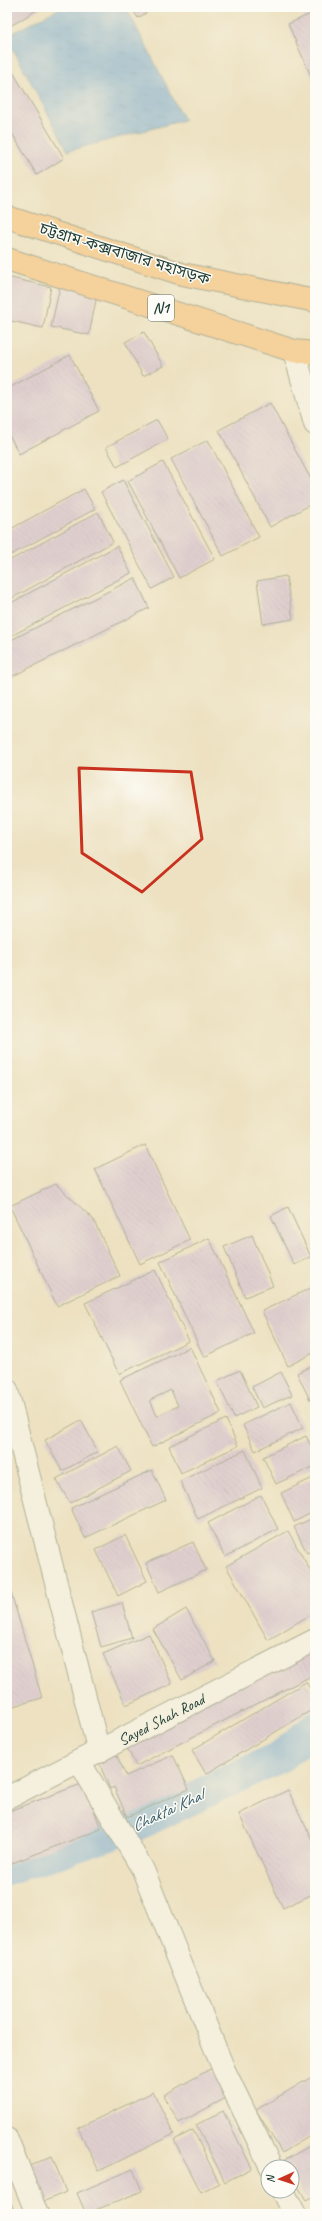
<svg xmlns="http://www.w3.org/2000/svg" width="322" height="2221" font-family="Caveat,'Noto Sans Bengali',sans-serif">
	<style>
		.water { fill: url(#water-ripples); stroke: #47748a }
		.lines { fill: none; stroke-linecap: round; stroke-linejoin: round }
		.canal { stroke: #6face1; stroke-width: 32 }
		.building { fill: url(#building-back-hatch); fill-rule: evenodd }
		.minor-casing { stroke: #677665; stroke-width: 24 }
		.tertiary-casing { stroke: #677665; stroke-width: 24 }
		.trunk-casing { stroke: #677665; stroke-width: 24 }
		.minor { stroke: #fff; stroke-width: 22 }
		.tertiary { stroke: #fff; stroke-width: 22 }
		.trunk { stroke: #febc70; stroke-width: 22 }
		.marked { fill: none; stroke: #c8321e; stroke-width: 3; stroke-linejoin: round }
		.labels { text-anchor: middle; stroke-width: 3; stroke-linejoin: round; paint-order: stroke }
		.shield { fill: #fdfcf7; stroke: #62766e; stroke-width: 1 }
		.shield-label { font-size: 15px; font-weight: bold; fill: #1f3d34 }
		.street-label { font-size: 16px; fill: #1f3d34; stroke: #fdfcf7 }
		.water-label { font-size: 17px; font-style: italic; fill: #375e68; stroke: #fdfcf7 }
	</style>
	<defs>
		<pattern id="water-ripples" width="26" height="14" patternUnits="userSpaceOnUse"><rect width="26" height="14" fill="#6face1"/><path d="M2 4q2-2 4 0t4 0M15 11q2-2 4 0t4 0" fill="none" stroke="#5b8db7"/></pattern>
		<pattern id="building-back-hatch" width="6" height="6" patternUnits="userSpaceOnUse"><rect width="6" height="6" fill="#ceb7e0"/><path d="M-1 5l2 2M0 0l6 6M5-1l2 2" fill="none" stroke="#a796b6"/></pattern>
	</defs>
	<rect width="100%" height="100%" fill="#fdfcf7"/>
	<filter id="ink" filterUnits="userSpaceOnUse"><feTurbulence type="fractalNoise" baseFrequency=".025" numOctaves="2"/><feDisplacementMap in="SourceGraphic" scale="8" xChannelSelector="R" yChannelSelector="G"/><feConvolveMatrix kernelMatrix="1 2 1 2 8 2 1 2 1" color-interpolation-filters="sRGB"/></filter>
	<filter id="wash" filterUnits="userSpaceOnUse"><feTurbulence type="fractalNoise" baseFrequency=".012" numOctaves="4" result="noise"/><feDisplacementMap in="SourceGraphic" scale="16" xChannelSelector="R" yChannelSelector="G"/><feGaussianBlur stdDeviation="0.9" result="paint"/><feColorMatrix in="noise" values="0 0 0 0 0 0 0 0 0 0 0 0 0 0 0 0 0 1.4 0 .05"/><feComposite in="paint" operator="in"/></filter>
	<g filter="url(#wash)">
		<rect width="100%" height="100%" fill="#ede1c1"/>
		<!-- water -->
		<path class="water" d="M 62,7 L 126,7 L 184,120 L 68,151 L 7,38 L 7,36 Z"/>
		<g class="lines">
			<!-- canal -->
			<path class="canal" d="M 7,1869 L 128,1829 L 281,1756 L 315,1728"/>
		</g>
		<g id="blocks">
			<!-- building -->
			<path class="building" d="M 7,7 L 42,7 L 7,28 Z
				M 131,7 L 155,7 L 138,18 Z
				M 315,12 L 315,85 L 288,24 Z
				M 7,62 L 64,158 L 37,175 L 7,125 Z
				M 7,277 L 51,287 L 43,328 L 7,320 Z
				M 61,282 L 98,290 L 89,335 L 51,327 Z
				M 144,332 L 163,366 L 143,376 L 125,342 Z
				M 70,355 L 99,411 L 19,454 L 7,431 L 7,389 Z
				M 270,403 L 315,487 L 315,502 L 270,527 L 219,430 Z
				M 157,420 L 168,439 L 117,467 L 106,447 Z
				M 208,440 L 259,537 L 223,556 L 171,459 Z
				M 163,462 L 215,559 L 179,578 L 128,481 Z
				M 123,480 L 174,577 L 152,589 L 101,492 Z
				M 84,489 L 95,509 L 7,557 L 7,531 Z
				M 98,512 L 113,542 L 7,601 L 7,562 Z
				M 117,546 L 131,573 L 7,638 L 7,605 Z
				M 286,576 L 293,619 L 263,624 L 257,581 Z
				M 135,578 L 149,608 L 7,679 L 7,642 Z
				M 145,1145 L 190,1240 L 140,1264 L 95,1169 Z
				M 56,1184 L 93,1219 L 120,1276 L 57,1306 L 10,1206 Z
				M 288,1207 L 311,1257 L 294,1265 L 271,1216 Z
				M 252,1235 L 273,1286 L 245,1297 L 224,1247 Z
				M 209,1238 L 254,1333 L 204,1357 L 160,1262 Z
				M 155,1270 L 189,1341 L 119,1374 L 85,1303 Z
				M 315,1286 L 315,1352 L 288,1366 L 262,1311 Z
				M 190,1347 L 221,1413 L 152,1447 L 120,1380 ZM 171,1390 L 178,1406 L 157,1416 L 150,1400 Z
				M 315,1364 L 315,1398 L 310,1400 L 297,1373 Z
				M 240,1370 L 257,1407 L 234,1418 L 217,1381 Z
				M 281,1372 L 292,1395 L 262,1408 L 252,1387 Z
				M 291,1402 L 303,1428 L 255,1451 L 243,1425 Z
				M 226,1419 L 238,1446 L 181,1473 L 169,1446 Z
				M 81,1420 L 98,1452 L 62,1471 L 45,1440 Z
				M 306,1436 L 315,1454 L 315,1466 L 276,1484 L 263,1457 Z
				M 118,1446 L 131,1471 L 70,1503 L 56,1479 Z
				M 245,1450 L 262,1488 L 198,1519 L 180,1481 Z
				M 152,1470 L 166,1500 L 85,1538 L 71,1508 Z
				M 315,1477 L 315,1511 L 294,1522 L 281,1493 Z
				M 261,1495 L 278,1529 L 225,1557 L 208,1523 Z
				M 315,1517 L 315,1549 L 307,1553 L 294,1527 Z
				M 288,1531 L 315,1579 L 315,1612 L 268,1640 L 226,1566 Z
				M 125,1535 L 147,1581 L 118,1596 L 96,1550 Z
				M 193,1542 L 206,1570 L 159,1592 L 146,1563 Z
				M 7,1579 L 42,1698 L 7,1708 Z
				M 122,1603 L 132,1638 L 101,1647 L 91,1612 Z
				M 186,1609 L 215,1661 L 182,1680 L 153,1629 Z
				M 149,1634 L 172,1684 L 126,1705 L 103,1654 Z
				M 315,1644 L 315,1674 L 136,1766 L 124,1742 Z
				M 306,1682 L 315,1697 L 315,1708 L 206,1774 L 192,1750 Z
				M 115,1751 L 126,1776 L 173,1755 L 189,1789 L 127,1817 L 114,1787 L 110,1789 L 97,1758 Z
				M 84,1783 L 101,1829 L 7,1865 L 7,1812 Z
				M 288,1790 L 315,1846 L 315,1893 L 283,1908 L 239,1814 Z
				M 212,2068 L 228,2097 L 179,2123 L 164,2095 Z
				M 315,2075 L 315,2133 L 282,2153 L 256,2110 Z
				M 153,2092 L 174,2134 L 99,2171 L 78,2128 Z
				M 223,2111 L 252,2168 L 225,2182 L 196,2125 Z
				M 193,2130 L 219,2183 L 201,2192 L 174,2140 Z
				M 315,2143 L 315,2195 L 306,2200 L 292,2176 L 292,2167 L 287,2167 L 283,2161 Z
				M 52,2156 L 66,2192 L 33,2206 L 18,2171 Z
				M 133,2169 L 142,2191 L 86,2214 L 77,2193 Z
				M 7,2193 L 13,2208 L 7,2210 Z"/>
		</g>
	</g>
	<g filter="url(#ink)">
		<use href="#blocks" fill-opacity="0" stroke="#677665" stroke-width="1"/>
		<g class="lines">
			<defs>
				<g id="minor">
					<path d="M 7,1390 L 99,1752"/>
					<path d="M 79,1761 L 143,1870 L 224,2070 L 271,2167"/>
					<path id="s1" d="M 7,1798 L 315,1640"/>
					<path d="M 7,2139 L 37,2214"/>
					<path d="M 283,2191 L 295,2214"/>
				</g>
				<path id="tertiary" d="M 294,351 L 315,424"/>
				<path id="trunk" d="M 7,217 L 182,274 L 315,301
					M 7,259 L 294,351 L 315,353"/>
			</defs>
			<!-- minor casing -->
			<use href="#minor" class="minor-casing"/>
			<!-- tertiary casing -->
			<use href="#tertiary" class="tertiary-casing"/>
			<!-- trunk casing -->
			<use href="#trunk" class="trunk-casing"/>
			<!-- minor -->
			<use href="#minor" class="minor"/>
			<!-- tertiary -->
			<use href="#tertiary" class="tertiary"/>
			<!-- trunk -->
			<use href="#trunk" class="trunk"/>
		</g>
	</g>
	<!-- marked area -->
	<path d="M0 0H322V2221H0ZM 79,768 L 191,772 L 202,839 L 142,892 L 82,853 Z" fill="#ede1c1" fill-opacity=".55" fill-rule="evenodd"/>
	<path class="marked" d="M 79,768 L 191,772 L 202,839 L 142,892 L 82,853 Z"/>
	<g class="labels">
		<!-- shield labels -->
		<rect class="shield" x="148" y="295" width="26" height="26" rx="3"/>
		<g class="shield-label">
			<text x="161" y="313">N1</text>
		</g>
		<!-- street labels -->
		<g class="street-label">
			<text transform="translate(125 253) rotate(17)" y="6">চট্টগ্রাম-কক্সবাজার মহাসড়ক</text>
			<text dy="6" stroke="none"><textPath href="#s1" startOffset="173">Sayed Shah Road</textPath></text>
		</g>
		<!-- water labels -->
		<g class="water-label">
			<text transform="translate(167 1810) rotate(-25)" y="6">Chaktai Khal</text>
		</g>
	</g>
	<!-- margin -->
	<rect width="322" height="2221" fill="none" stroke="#fdfcf7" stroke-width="24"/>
	<!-- north arrow -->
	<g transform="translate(280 2179) rotate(267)"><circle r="19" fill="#fdfcf7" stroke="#a4b0a9"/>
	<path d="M0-3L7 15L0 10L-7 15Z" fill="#c8321e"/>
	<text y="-6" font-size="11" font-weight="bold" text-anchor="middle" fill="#1f3d34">N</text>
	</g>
</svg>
